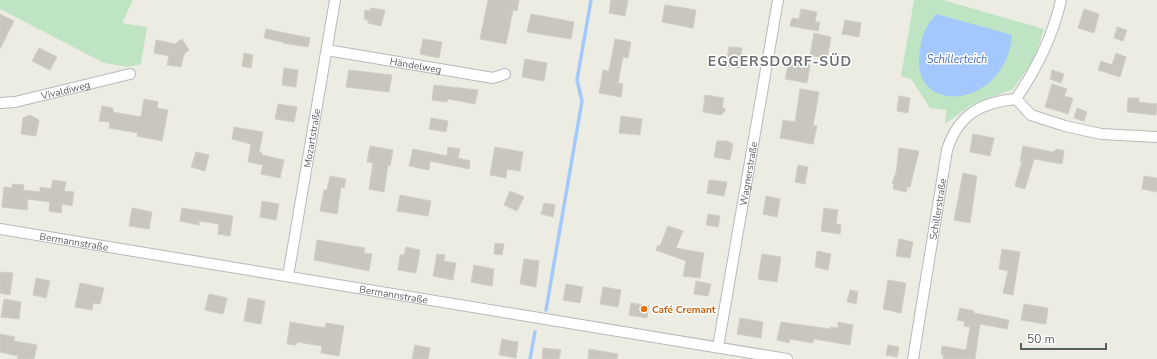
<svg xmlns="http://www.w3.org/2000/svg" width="1157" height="359" font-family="'Nunito Sans',sans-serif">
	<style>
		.green { fill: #bfe4c4 }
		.water { fill: #a2c8fd }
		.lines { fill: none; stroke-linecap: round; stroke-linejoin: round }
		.stream { stroke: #a2c8fd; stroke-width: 3.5 }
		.building { fill: #c8c6bf; stroke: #d1cfc1 }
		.street-casing { stroke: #b7b9be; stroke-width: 12 }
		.street { stroke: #fff; stroke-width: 10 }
		.food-dot { fill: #e8710a; stroke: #fff; stroke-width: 1.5 }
		.labels { text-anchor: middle; stroke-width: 3; stroke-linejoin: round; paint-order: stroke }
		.street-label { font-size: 10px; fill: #5a5d62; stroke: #fff }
		.food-label { font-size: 10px; font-weight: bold; fill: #c56008; stroke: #fff; text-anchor: start }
		.water-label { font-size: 11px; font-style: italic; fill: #466fbf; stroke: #fff }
		.district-label { font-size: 14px; font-weight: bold; letter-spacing: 1px; fill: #6b6f74; stroke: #fff }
	</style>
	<rect width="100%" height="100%" fill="#edece2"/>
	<!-- green -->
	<path class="green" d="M 0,0 L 133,0 L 122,23 L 147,27 L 141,64 L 128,67 L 104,63 L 0,9 Z
		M 914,0 L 943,0 L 1044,29 L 1034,60 L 1013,89 L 971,105 L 945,124 L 946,110 L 930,108 L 911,79 L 901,76 Z"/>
	<!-- water -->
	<path class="water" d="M 936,14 L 1012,35 C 1006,110 908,118 920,50 C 923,32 925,28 936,14 Z"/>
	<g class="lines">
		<!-- stream -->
		<path class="stream" d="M 546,310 L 582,101 L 577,80 L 591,0
			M 530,359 L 535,332"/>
	</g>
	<!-- building -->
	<path class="building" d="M 488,0 L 519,0 L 517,11 L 513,10 L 506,44 L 480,39 Z
		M 611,0 L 628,0 L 625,16 L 609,13 Z
		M 665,5 L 696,10 L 693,28 L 662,22 Z
		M 370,8 L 385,10 L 381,26 L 368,23 L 368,20 L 364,19 L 365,10 L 370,11 Z
		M 801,9 L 817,12 L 815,22 L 820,22 L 818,31 L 790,26 L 792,18 L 799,19 Z
		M 1084,9 L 1099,14 L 1094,33 L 1078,28 Z
		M 0,14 L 14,21 L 0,49 Z
		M 531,14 L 574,22 L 571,39 L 527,32 Z
		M 845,20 L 861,23 L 859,37 L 842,34 Z
		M 1117,27 L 1127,30 L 1123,41 L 1114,38 Z
		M 266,29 L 310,38 L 308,47 L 283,43 L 283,42 L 264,38 Z
		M 814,33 L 831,37 L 827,59 L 810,55 Z
		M 182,39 L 189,50 L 184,54 L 181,67 L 167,65 L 169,56 L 154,53 L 156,40 L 175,44 Z
		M 423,39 L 442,42 L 439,58 L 420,54 Z
		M 615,39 L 631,42 L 628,58 L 623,57 L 618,83 L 623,84 L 621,97 L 599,93 L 603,70 L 609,71 Z
		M 729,47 L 742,48 L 740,68 L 726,66 Z
		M 39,48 L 57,57 L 50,70 L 32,61 Z
		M 244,53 L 253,55 L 251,68 L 242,66 Z
		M 1116,53 L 1126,57 L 1120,77 L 1098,70 L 1101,61 L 1112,65 Z
		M 525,59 L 547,63 L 544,81 L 522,77 Z
		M 789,61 L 810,65 L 807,83 L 785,79 Z
		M 284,68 L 298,70 L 296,87 L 282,85 Z
		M 349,70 L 392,75 L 389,92 L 346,87 Z
		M 1052,70 L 1064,74 L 1061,83 L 1050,79 Z
		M 1052,84 L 1067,89 L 1064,96 L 1073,98 L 1068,114 L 1045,107 Z
		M 434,85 L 478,90 L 475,104 L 448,99 L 447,102 L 432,100 Z
		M 800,89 L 819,92 L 813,126 L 817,126 L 813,144 L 780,138 L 783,120 L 795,122 Z
		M 705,95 L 724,98 L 722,107 L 726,110 L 721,115 L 703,112 Z
		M 899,96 L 910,98 L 908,113 L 897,111 Z
		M 1128,98 L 1139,98 L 1139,102 L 1157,104 L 1156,115 L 1127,112 Z
		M 144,99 L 158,102 L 157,108 L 168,110 L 162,141 L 137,136 L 138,133 L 109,128 L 110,122 L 99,121 L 102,106 L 113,108 L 113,112 L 141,117 Z
		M 278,104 L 297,107 L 294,122 L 275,119 Z
		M 1077,108 L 1087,112 L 1084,121 L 1074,118 Z
		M 30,115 L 39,120 L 36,136 L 21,134 L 23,118 Z
		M 621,116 L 642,119 L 640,135 L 619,133 Z
		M 431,118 L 448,121 L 446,132 L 429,129 Z
		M 234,127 L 263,132 L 259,152 L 262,153 L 262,155 L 284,160 L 280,178 L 261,174 L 263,165 L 248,162 L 251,144 L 232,139 Z
		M 973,134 L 994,138 L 990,156 L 970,152 Z
		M 717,141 L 727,141 L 733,144 L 730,160 L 714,157 Z
		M 370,146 L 393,150 L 390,166 L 388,165 L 384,192 L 369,189 L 373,163 L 367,162 Z
		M 1023,146 L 1053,152 L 1057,149 L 1064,151 L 1062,164 L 1034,159 L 1025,189 L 1015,186 L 1022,161 L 1020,161 Z
		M 448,147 L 460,149 L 458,158 L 470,161 L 469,169 L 430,161 L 429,170 L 409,166 L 413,149 L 447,156 Z
		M 495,147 L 523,152 L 520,171 L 507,169 L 506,178 L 490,175 Z
		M 899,148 L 919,151 L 910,187 L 907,187 L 906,192 L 893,189 L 894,184 L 892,183 L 896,173 Z
		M 196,152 L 209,155 L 205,171 L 191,167 Z
		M 798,165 L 808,167 L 805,184 L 795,182 Z
		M 963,173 L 977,176 L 970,223 L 954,220 Z
		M 330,176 L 346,179 L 344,188 L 341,187 L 337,214 L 320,211 L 324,190 L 327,190 Z
		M 1144,176 L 1157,178 L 1157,192 L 1142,189 Z
		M 53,180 L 66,182 L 64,191 L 74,192 L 72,206 L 62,204 L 61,213 L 49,211 L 50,202 L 28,199 L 27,210 L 2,207 L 4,187 L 12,188 L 12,184 L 24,185 L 23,190 L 40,192 L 40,187 L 51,189 Z
		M 709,180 L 727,182 L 724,196 L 707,193 Z
		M 510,191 L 524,197 L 517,211 L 504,205 Z
		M 400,195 L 431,201 L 428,216 L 397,211 Z
		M 766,196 L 780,199 L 777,217 L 763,214 Z
		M 262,201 L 279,204 L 276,220 L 260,217 Z
		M 544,203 L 555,205 L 553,217 L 541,214 Z
		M 132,208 L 152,212 L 149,229 L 129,226 Z
		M 182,208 L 233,216 L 230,236 L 218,234 L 219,224 L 199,221 L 199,225 L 180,221 Z
		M 824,208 L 838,210 L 836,224 L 841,225 L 840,234 L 821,231 Z
		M 708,214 L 720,216 L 718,227 L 706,225 Z
		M 668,226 L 683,231 L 676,248 L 704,253 L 700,278 L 683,276 L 686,261 L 656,250 L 658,245 L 660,246 Z
		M 899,239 L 913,242 L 910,258 L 896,256 Z
		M 317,240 L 365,248 L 364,253 L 372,254 L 369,271 L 314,260 Z
		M 495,243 L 504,244 L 502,255 L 494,254 Z
		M 406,247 L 420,250 L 416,273 L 398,270 L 400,255 L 404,255 Z
		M 1002,249 L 1020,252 L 1013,295 L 1003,293 L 1008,271 L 999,269 Z
		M 817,251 L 831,254 L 828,270 L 815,267 Z
		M 437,254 L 445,255 L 444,261 L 456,263 L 453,280 L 433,276 Z
		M 762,254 L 781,257 L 777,282 L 758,279 Z
		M 524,259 L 539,261 L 536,287 L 520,284 Z
		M 474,265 L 494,269 L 492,286 L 471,282 Z
		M 0,272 L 13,273 L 10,295 L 0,293 Z
		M 36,278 L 50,281 L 46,298 L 33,295 Z
		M 888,280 L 906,283 L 901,313 L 883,309 Z
		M 696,281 L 711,284 L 708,296 L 694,294 Z
		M 80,283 L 104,288 L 100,304 L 93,303 L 92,310 L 75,307 Z
		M 566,284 L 583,287 L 580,303 L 563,300 Z
		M 603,287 L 621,290 L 618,307 L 600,304 Z
		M 850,290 L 858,292 L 856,304 L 847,302 Z
		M 209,294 L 227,298 L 223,314 L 205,310 Z
		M 248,298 L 265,301 L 261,324 L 244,321 Z
		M 4,299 L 21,302 L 19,319 L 1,317 Z
		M 631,303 L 649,306 L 647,318 L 629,315 Z
		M 1024,304 L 1048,308 L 1046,324 L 1021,320 Z
		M 960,308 L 974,311 L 974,313 L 1009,320 L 1007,329 L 980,324 L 975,359 L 943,359 L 944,355 L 941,355 L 942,346 L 966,350 L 970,327 L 964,326 L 965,322 L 957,320 Z
		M 740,318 L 763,322 L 761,338 L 737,334 Z
		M 290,322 L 325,328 L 326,323 L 344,326 L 339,356 L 321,353 L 322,346 L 297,342 L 296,345 L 287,344 Z
		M 781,322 L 830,329 L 830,327 L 838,328 L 838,322 L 853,325 L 850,345 L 814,339 L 813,343 L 790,339 L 789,343 L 777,340 Z
		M 0,334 L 15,337 L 14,341 L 37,345 L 34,359 L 17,359 L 18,356 L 0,352 Z
		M 502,339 L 518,342 L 516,358 L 499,355 Z
		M 415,345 L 430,348 L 428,359 L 412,359 Z
		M 888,345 L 899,347 L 897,357 L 886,355 Z
		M 543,348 L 561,350 L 559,359 L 542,359 Z
		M 589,349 L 618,354 L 617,359 L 588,359 Z"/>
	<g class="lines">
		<defs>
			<g id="street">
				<path id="s1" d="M 327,50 L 493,78 L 505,74"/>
				<path d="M 1016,99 L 1031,115 L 1065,126 L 1101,134 L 1157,137"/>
				<path d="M 1016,99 C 1037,68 1053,37 1061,0"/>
				<path id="s2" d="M 0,103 L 15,102 L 130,74"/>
				<path id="s3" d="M 0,229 L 787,359"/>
				<path id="s4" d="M 288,276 L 335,0"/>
				<path id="s5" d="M 718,347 L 778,0"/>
				<path id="s6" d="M 913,359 L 947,150 C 958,115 981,102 1016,99"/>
			</g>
		</defs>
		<!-- street casing -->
		<use href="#street" class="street-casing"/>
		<!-- street -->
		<use href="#street" class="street"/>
	</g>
	<!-- markers -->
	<circle class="food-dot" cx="644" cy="309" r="4"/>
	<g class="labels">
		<!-- street labels -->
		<g class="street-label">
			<text dy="4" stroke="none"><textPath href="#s1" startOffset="90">Händelweg</textPath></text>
			<text dy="4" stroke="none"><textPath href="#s2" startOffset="67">Vivaldiweg</textPath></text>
			<text dy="4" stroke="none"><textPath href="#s4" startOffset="140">Mozartstraße</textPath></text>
			<text dy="4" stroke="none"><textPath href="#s5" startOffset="176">Wagnerstraße</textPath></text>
			<text dy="4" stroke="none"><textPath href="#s6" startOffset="152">Schillerstraße</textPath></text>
			<text dy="4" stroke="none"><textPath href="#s3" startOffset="75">Bermannstraße</textPath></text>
			<text dy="4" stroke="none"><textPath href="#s3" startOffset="399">Bermannstraße</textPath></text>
		</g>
		<!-- food labels -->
		<g class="food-label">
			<text x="652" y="313">Café Cremant</text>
		</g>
		<!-- water labels -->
		<g class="water-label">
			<text x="957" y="63">Schillerteich</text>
		</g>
		<!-- district labels -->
		<g class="district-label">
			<text x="780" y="66">EGGERSDORF-SÜD</text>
		</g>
	</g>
	<!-- scale -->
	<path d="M1021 343v6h85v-6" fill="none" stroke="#5a5d62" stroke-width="2"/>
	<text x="1027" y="343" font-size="12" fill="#5a5d62" stroke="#ffffff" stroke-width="3" paint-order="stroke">50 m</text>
</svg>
